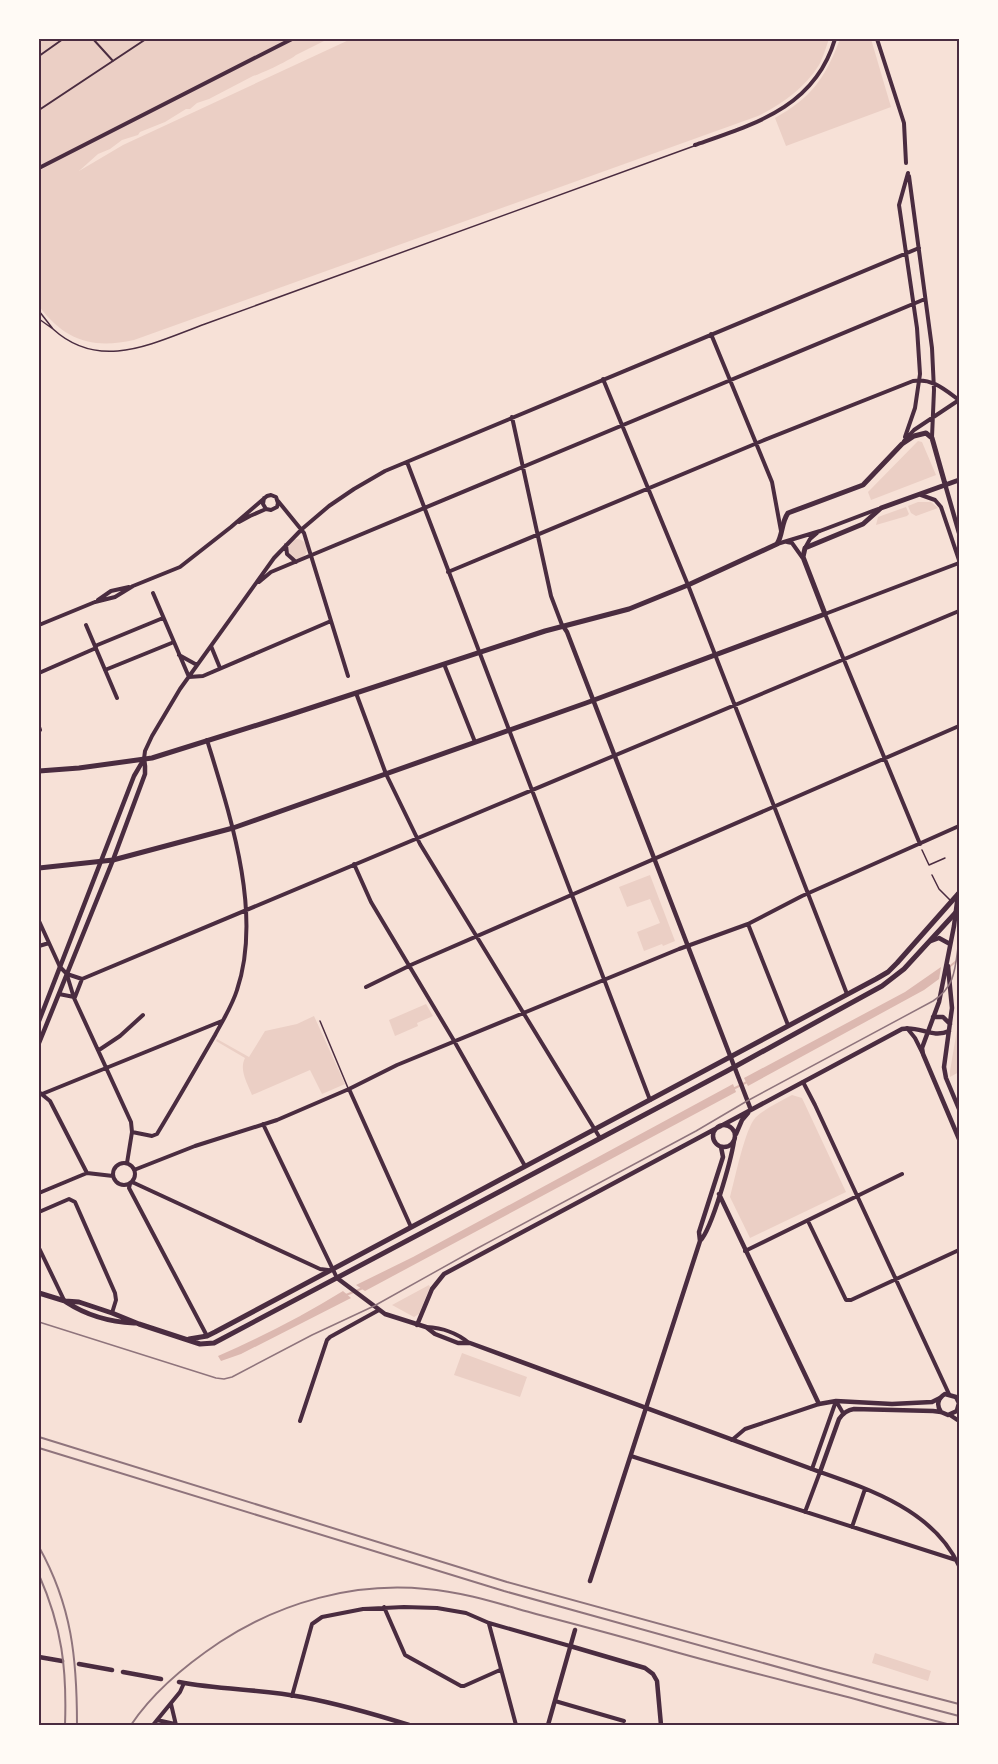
<svg xmlns="http://www.w3.org/2000/svg" width="998" height="1764" font-family="Georgia,serif">
	<style>
		.green { fill: #ebcfc5 }
		.water { fill: #dcb8b0 }
		.lines { fill: none; stroke-linecap: round; stroke-linejoin: round }
		.stream { stroke: #dcb8b0; stroke-width: 2 }
		.service { stroke: #4a2c40; stroke-width: 1.5 }
		.pedestrian { stroke: #4a2c40; stroke-width: 2 }
		.minor { stroke: #4a2c40; stroke-width: 4 }
		.tertiary { stroke: #4a2c40; stroke-width: 4.5 }
		.secondary { stroke: #4a2c40; stroke-width: 4.5 }
		.primary { stroke: #4a2c40; stroke-width: 5 }
		.tram { stroke: #8f747c; stroke-width: 1.5 }
		.rail { stroke: #8f747c; stroke-width: 2 }
		.neatline { fill: none; stroke: #4a2c40; stroke-width: 2 }
	</style>
	<rect width="100%" height="100%" fill="#f7e1d7"/>
	<!-- green -->
	<path class="green" d="M 39,39 L 328,39 L 296,55 C 292,59 259,75 253,76 L 209,99 L 197,103 L 190,109 L 186,109 L 165,122 L 140,132 L 138,135 L 122,140 L 110,149 L 98,154 L 79,171 L 123,145 L 351,39 L 829,39 C 826,47 823,58 819,65 C 804,89 782,104 758,116 L 134,340 C 93,349 65,341 39,306 Z
		M 840,39 L 871,39 L 891,107 L 786,146 L 775,118 C 783,113 792,108 799,102 C 820,86 831,63 840,39 Z
		M 918,441 L 922,442 L 936,475 L 871,500 L 868,492 Z
		M 918,502 L 931,502 L 938,508 L 916,516 L 911,513 L 908,506 Z
		M 906,507 L 909,514 L 907,516 L 876,525 L 878,517 Z
		M287 549a10 10 0 1 1 20 0a10 10 0 1 1-20 0Z
		M 650,875 L 675,941 L 663,946 L 662,944 L 644,951 L 637,932 L 660,923 L 650,899 L 627,907 L 619,887 Z
		M 426,1004 L 433,1016 L 417,1023 L 418,1026 L 395,1036 L 389,1020 Z
		M 314,1016 L 345,1084 L 322,1094 L 310,1070 L 252,1095 C 247,1082 239,1070 245,1058 L 216,1041 L 217,1039 L 249,1057 L 265,1031 L 297,1024 Z
		M 959,1018 L 959,1072 L 950,1077 L 950,1071 Z
		M 792,1095 L 802,1098 L 846,1192 L 750,1238 L 730,1197 C 735,1179 745,1128 756,1117 C 766,1108 781,1101 792,1095 Z
		M 429,1285 L 430,1287 L 419,1314 L 414,1317 L 392,1305 Z
		M 462,1353 L 527,1377 L 520,1397 L 454,1375 Z
		M 875,1653 L 931,1671 L 928,1681 L 872,1663 Z"/>
	<!-- water -->
	<path class="water" d="M 941,967 L 939,979 L 924,990 L 748,1086 L 744,1078 L 905,992 Z
		M 733,1084 L 736,1092 L 365,1291 L 356,1285 L 413,1257 Z
		M 343,1291 L 351,1298 L 241,1354 L 221,1361 L 218,1356 C 261,1337 303,1316 343,1291 Z"/>
	<g class="lines">
		<!-- stream -->
		<path class="stream" d="M 949,967 L 959,959
			M 733,1089 L 749,1081
			M 346,1295 L 363,1288"/>
		<!-- service -->
		<path class="service" d="M 39,311 L 53,329 L 39,319
			M 53,329 C 100,372 153,343 205,324 L 694,146
			M 922,850 L 929,865 L 945,858
			M 932,875 L 939,889 L 951,901
			M 320,1021 L 348,1088"/>
		<!-- pedestrian -->
		<path class="pedestrian" d="M 93,39 L 113,61
			M 39,56 L 63,39
			M 39,110 L 146,39"/>
		<!-- minor -->
		<path class="minor" d="M 877,39 L 904,123 L 906,163
			M 695,145 C 755,124 815,107 835,39
			M 39,168 L 292,39
			M 909,176 L 932,348 L 934,390 L 932,437
			M 711,334 L 772,482 L 781,531
			M 603,379 L 688,585 L 847,994
			M 512,417 L 551,596 L 562,625
			M 905,437 L 915,408 L 920,374 L 917,328 L 899,205 L 908,173
			M 407,462 L 650,1100
			M 921,495 L 935,500 L 941,507 L 959,560
			M 278,501 L 304,533 L 348,676
			M 239,522 L 250,516 L 266,509
			M 787,542 L 792,543 L 802,557
			M 777,544 L 820,531 L 878,509
			M 286,545 L 287,554 L 296,562
			M 805,548 L 810,539 L 817,533
			M 448,572 L 762,441 L 913,381 C 932,378 944,389 959,400 L 914,430 L 904,441
			M 259,582 L 271,572 L 925,299
			M 153,593 L 189,677
			M 98,600 L 111,591 L 129,587
			M 39,625 L 95,602 L 115,597 L 133,586 L 180,567 L 231,527 L 267,496 L 271,495 L 276,497 L 278,503 L 277,507 L 271,510 L 266,509 L 263,504 L 264,498
			M 86,625 L 117,698
			M 95,646 L 163,618
			M 211,646 L 220,668
			M 179,655 L 197,665
			M 444,664 L 475,742
			M 105,670 L 174,642
			M 39,673 L 96,648
			M 189,677 L 203,676 L 331,621
			M 356,693 L 386,774 L 420,844 L 600,1138
			M 39,727 L 40,730
			M 144,759 L 145,751 L 152,736 L 180,689 L 274,558 L 302,529 L 329,506 L 354,489 L 385,471 L 919,248
			M 920,844 L 825,614 L 959,563
			M 354,864 L 371,902 L 453,1039 L 525,1166
			M 39,921 L 60,967 L 67,974 L 82,979 L 959,611
			M 748,924 L 788,1025
			M 39,946 L 49,943
			M 67,975 L 74,998 L 131,1122 L 132,1132 L 127,1163
			M 366,987 L 413,964 L 959,726
			M 59,994 L 74,997
			M 75,997 L 82,979
			M 907,1028 L 915,1038 L 922,1052
			M 99,1050 L 120,1036 L 143,1015
			M 803,1082 L 815,1105 L 949,1394
			M 349,1089 L 411,1227
			M 39,1092 L 50,1101 L 87,1173
			M 42,1094 L 222,1021
			M 263,1124 L 337,1278
			M 132,1132 L 152,1136 L 157,1134 C 177,1101 196,1068 215,1035 C 223,1020 232,1006 237,990 C 263,913 230,815 207,740
			M113 1174a11 11 0 1 1 22 0a11 11 0 1 1-22 0Z
			M 134,1170 L 195,1146 L 277,1120 L 349,1089 L 397,1065 L 679,949 L 748,924 L 802,896 L 959,826
			M 132,1182 L 320,1269 L 328,1270
			M 130,1184 L 129,1188 L 207,1336
			M 39,1193 L 87,1173 L 113,1176
			M 39,1212 L 69,1199 L 75,1202 L 115,1293 L 116,1300 L 112,1313
			M 808,1221 L 846,1300 L 851,1300 L 959,1250
			M 39,1248 L 64,1300
			M 745,1251 L 902,1174
			M 426,1327 C 443,1328 456,1332 469,1343
			M 836,1401 L 843,1413
			M 950,1415 L 959,1421
			M 300,1421 L 327,1340 L 330,1337 L 379,1310
			M 732,1440 L 745,1429 L 819,1404
			M 631,1456 L 956,1560
			M 812,1469 L 836,1401
			M 805,1512 L 820,1472 C 872,1490 935,1512 959,1566
			M 852,1527 L 865,1489
			M 384,1607 L 405,1655 L 461,1686 L 464,1686 L 500,1670
			M 489,1624 L 516,1725
			M 292,1696 L 312,1624 L 322,1617 L 363,1609 L 404,1607 L 437,1608 L 466,1613 L 489,1623 L 570,1646
			M 555,1701 L 624,1721
			M 171,1704 L 176,1725
			M 157,1720 L 175,1724
			M 153,1725 L 180,1692 L 184,1683"/>
		<!-- tertiary -->
		<path class="tertiary" d="M 945,484 L 959,533
			M 563,626 L 567,632 L 751,1110
			M 958,894 L 954,926 L 939,1002 L 922,1048 L 923,1054 L 959,1139
			M 931,941 L 939,938 L 950,944
			M 948,966 L 952,1008 L 944,1067 L 946,1078 L 959,1109
			M 933,1017 L 943,1017 L 950,1024
			M 39,1021 L 134,776 L 144,759
			M 39,1043 L 113,860 L 145,774 L 145,766 L 144,759
			M713 1136a11 11 0 1 1 22 0a11 11 0 1 1-22 0Z
			M 719,1127 L 902,1029 C 919,1025 932,1039 949,1031
			M 736,1134 L 742,1120 L 748,1113
			M 719,1194 L 819,1404 L 836,1401 L 892,1404 L 932,1402 L 940,1398
			M 700,1241 L 699,1232 L 723,1157 L 721,1147
			M 417,1325 L 432,1289 L 444,1274 L 717,1128
			M 590,1581 L 700,1241 C 712,1229 731,1160 734,1141
			M 570,1646 L 645,1668 L 653,1674 L 657,1681 L 661,1725
			M 39,1657 L 62,1661
			M 79,1664 L 112,1670
			M 123,1672 L 161,1679
			M 179,1682 C 220,1690 262,1689 302,1697 C 339,1704 374,1714 409,1725
			M 548,1725 L 575,1630"/>
		<!-- secondary -->
		<path class="secondary" d="M 337,1278 L 385,1314 L 426,1327 L 435,1334 L 458,1343 L 470,1343 L 820,1472 L 839,1419 C 843,1413 847,1410 854,1409 L 933,1411 L 941,1412 L 948,1415 L 959,1410
			M 941,1412 C 936,1405 938,1398 945,1394 L 956,1397 L 959,1403 L 957,1410"/>
		<!-- primary -->
		<path class="primary" d="M 39,771 L 79,768 L 152,758 L 286,716 L 545,631 L 629,609 L 688,585 L 777,544 C 783,535 781,523 788,513 L 863,485 L 902,444 L 914,436 L 926,433 L 932,438 L 945,484
			M 39,868 L 113,860 L 233,828 L 586,703 L 825,614 L 803,557 L 805,548 L 863,524 L 881,508 L 959,480
			M 39,1293 L 65,1301 L 79,1302 L 112,1313 L 139,1324 L 200,1344 L 214,1343 L 727,1071 L 882,986 L 904,969 L 959,909
			M 66,1302 C 86,1315 110,1322 134,1323
			M 189,1339 L 207,1336 L 215,1332 L 876,979 L 888,972 L 897,963 L 959,893"/>
		<!-- tram -->
		<path class="tram" d="M 39,1322 L 216,1378 L 224,1379 L 232,1377 L 312,1335 L 374,1306 L 476,1249 L 696,1131 L 747,1101 L 933,1001 C 957,986 955,965 959,940"/>
		<!-- rail -->
		<path class="rail" d="M 39,1437 L 507,1582 L 824,1669 L 959,1704
			M 39,1448 L 504,1591 L 875,1694 L 959,1716
			M 39,1547 C 72,1606 77,1659 77,1725
			M 39,1575 C 62,1627 67,1669 65,1725
			M 131,1725 C 153,1692 187,1664 220,1642 C 281,1602 354,1582 426,1589 C 464,1592 500,1604 536,1614 C 582,1626 627,1638 672,1651 C 732,1668 794,1683 855,1699 C 887,1708 919,1717 951,1725"/>
	</g>
	<!-- border -->
	<rect width="998" height="1764" fill="none" stroke="#fffaf5" stroke-width="81"/>
	<rect x="40" y="40" width="918" height="1684" class="neatline"/>
</svg>
